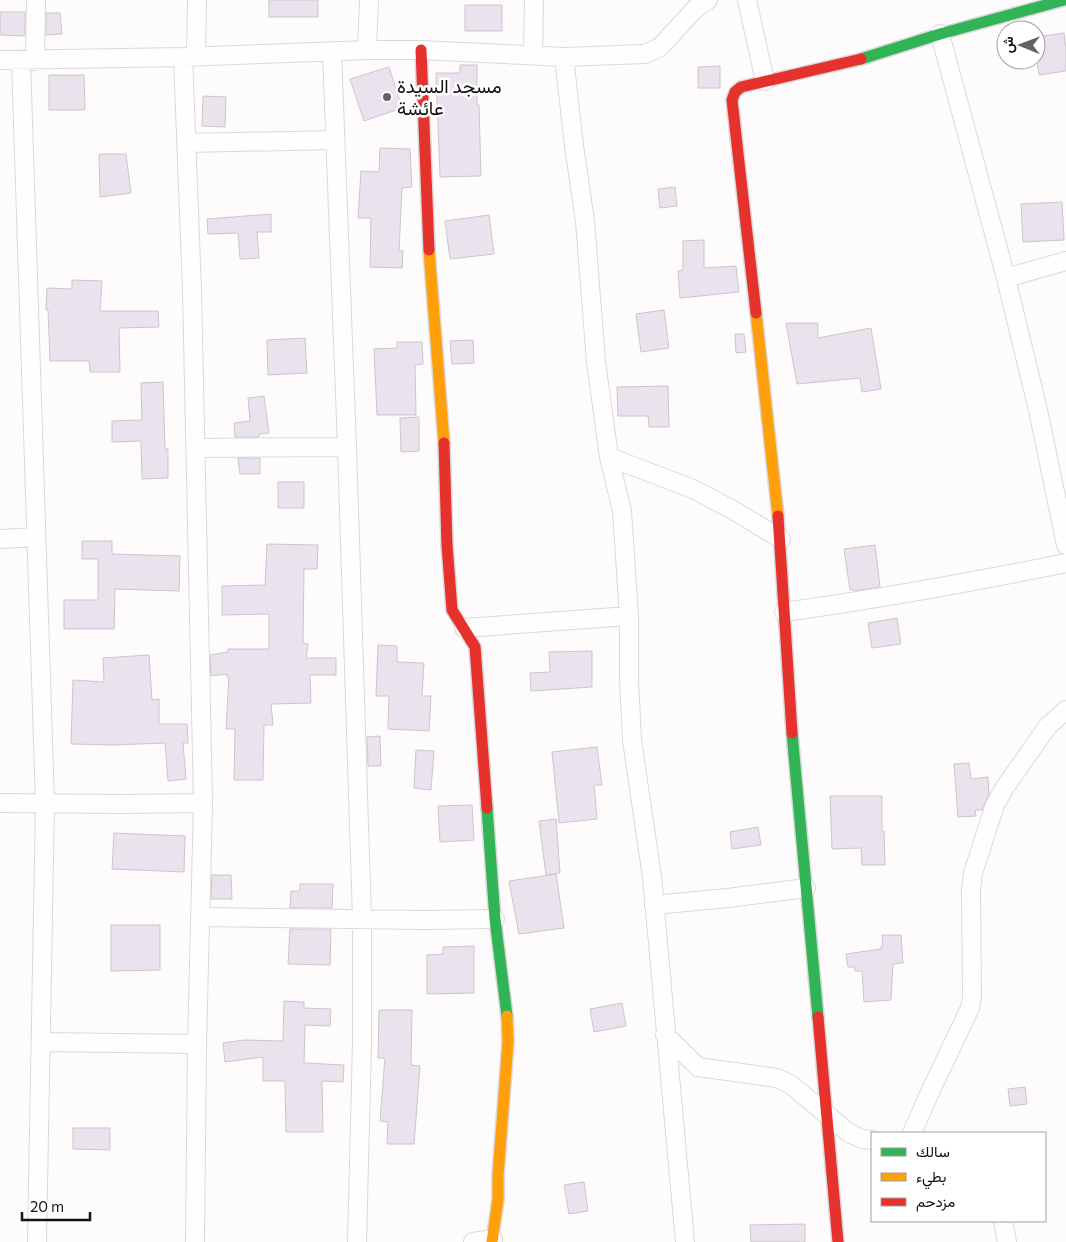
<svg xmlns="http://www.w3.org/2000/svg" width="1066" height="1242" font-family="Commissioner,Vazirmatn,sans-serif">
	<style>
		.building { fill: #eae2ec; stroke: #cac7ca }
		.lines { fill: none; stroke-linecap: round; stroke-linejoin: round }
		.street-casing { stroke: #dbd8d9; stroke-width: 20 }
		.fast-casing { stroke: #dbd8d9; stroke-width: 14 }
		.slow-casing { stroke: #dbd8d9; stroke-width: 14 }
		.jam-casing { stroke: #dbd8d9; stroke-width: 14 }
		.street { stroke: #fffeff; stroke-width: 18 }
		.fast { stroke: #30b455; stroke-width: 11 }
		.slow { stroke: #ff9f0a; stroke-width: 11 }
		.jam { stroke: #e5322d; stroke-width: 11 }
		.poi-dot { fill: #666264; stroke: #fff; stroke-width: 2 }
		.labels { text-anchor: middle; stroke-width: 5; stroke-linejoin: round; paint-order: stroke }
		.poi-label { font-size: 19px; fill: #151012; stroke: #fff; text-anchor: start }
	</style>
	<rect width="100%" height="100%" fill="#fdfbfc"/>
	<!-- building -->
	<path class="building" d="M 269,0 L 318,0 L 318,17 L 269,17 Z
		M 465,5 L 502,5 L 502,31 L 465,31 Z
		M 0,12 L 25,12 L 25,36 L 0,35 Z
		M 46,13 L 60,13 L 62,34 L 46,35 Z
		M 1064,33 L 1066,50 L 1066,71 L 1039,75 L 1036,56 L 1036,37 Z
		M 460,65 L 477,65 L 477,105 L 479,105 L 481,176 L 440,177 L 436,73 L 460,73 Z
		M 720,66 L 720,88 L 698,88 L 698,67 Z
		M 389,67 L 402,108 L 364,121 L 350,79 Z
		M 49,75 L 84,75 L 85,110 L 49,110 Z
		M 203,96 L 226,97 L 225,127 L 202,126 Z
		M 380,148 L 410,149 L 412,187 L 402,188 L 399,251 L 403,251 L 402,268 L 370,267 L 371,218 L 358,218 L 361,171 L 379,172 Z
		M 99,154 L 126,154 L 131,193 L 100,197 Z
		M 675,187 L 677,206 L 660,208 L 658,189 Z
		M 1062,202 L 1064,240 L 1023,242 L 1021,204 Z
		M 271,214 L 271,232 L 257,232 L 259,258 L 240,259 L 238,233 L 208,234 L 207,219 Z
		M 489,215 L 494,254 L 450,259 L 445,221 Z
		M 704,240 L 704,268 L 736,266 L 739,292 L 680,298 L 678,271 L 683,270 L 683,241 Z
		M 72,280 L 102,281 L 100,311 L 158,311 L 159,327 L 119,328 L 120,372 L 90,372 L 89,361 L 50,361 L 48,310 L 46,310 L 47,288 L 72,289 Z
		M 664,310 L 669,348 L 641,352 L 636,314 Z
		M 786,323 L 818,323 L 818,338 L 871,328 L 881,389 L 862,392 L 860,378 L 797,384 Z
		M 735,334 L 744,334 L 746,352 L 736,353 Z
		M 305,338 L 307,373 L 268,375 L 267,340 Z
		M 473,340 L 474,363 L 452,364 L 450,341 Z
		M 397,342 L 422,342 L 423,364 L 415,365 L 416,415 L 377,415 L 374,349 L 397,348 Z
		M 163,382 L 165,449 L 168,449 L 168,478 L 142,479 L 141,441 L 112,442 L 112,421 L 142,420 L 141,383 Z
		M 668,386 L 669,427 L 649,427 L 648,416 L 618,416 L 617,387 Z
		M 264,396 L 269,433 L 259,434 L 259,437 L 235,437 L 234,423 L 250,421 L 248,398 Z
		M 419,417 L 419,451 L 401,452 L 400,418 Z
		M 238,458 L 260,458 L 260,474 L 240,474 Z
		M 278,482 L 304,482 L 304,508 L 278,508 Z
		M 82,541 L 112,541 L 112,554 L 180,556 L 179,591 L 115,589 L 114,629 L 64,629 L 64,600 L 98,600 L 98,559 L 82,559 Z
		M 267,544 L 318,545 L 317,569 L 304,569 L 303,643 L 308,644 L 306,658 L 336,658 L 336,675 L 310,675 L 311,703 L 271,704 L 273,725 L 264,725 L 263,780 L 234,780 L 235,729 L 226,729 L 229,677 L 227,677 L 227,674 L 211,676 L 210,655 L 228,652 L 228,649 L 269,649 L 269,614 L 222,615 L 222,586 L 265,585 Z
		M 875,545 L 880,587 L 853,591 L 853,589 L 850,590 L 844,549 Z
		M 897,618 L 901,644 L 872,648 L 868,623 Z
		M 378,645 L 397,646 L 397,662 L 424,663 L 422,696 L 431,696 L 429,731 L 388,729 L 389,696 L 376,696 Z
		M 592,651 L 592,687 L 531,691 L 530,673 L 550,672 L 549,652 Z
		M 149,655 L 152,700 L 159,699 L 159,724 L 187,724 L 188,743 L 183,743 L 186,779 L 168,781 L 165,743 L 113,745 L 71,744 L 73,680 L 104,682 L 103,658 Z
		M 380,736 L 381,766 L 368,766 L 367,737 Z
		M 597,747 L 602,785 L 594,785 L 597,819 L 559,823 L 552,752 Z
		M 416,750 L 434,751 L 431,790 L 414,788 Z
		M 969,763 L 971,779 L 988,777 L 989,794 L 982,810 L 975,810 L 976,816 L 958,817 L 954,764 Z
		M 830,796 L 882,796 L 882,831 L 884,831 L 885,865 L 862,865 L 861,848 L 832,849 Z
		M 472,805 L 474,840 L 440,842 L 438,806 Z
		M 556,819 L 560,873 L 546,875 L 539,821 Z
		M 758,827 L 761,845 L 732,849 L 730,832 Z
		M 114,833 L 185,836 L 184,872 L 112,869 Z
		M 556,874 L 564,928 L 519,934 L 509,881 Z
		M 212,875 L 231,875 L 232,899 L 211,899 Z
		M 300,884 L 333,884 L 332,908 L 290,908 L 291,891 L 300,891 Z
		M 111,925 L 160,925 L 160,970 L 111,971 Z
		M 290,929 L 331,929 L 330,965 L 288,964 Z
		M 882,935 L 901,935 L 903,963 L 893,964 L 891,1000 L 864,1002 L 862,971 L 855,971 L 854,967 L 848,967 L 846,954 L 881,949 L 881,946 L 883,946 Z
		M 474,946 L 474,993 L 427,994 L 427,955 L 443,954 L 443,947 Z
		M 284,1001 L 304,1002 L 304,1008 L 331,1009 L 330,1026 L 305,1025 L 304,1063 L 344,1065 L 343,1082 L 322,1081 L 323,1132 L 286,1132 L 285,1081 L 263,1081 L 263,1057 L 225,1062 L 223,1043 L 244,1040 L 283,1041 Z
		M 622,1003 L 626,1026 L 594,1032 L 590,1009 Z
		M 379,1010 L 412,1010 L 411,1065 L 420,1066 L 414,1144 L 387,1144 L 388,1122 L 380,1121 L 385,1058 L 378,1058 Z
		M 1025,1087 L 1027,1104 L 1010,1106 L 1008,1089 Z
		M 73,1128 L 110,1128 L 110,1150 L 73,1149 Z
		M 584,1182 L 588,1211 L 569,1214 L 564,1185 Z
		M 805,1224 L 805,1242 L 751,1242 L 750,1225 Z"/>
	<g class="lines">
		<defs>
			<path id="street" d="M 747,0 L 765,81
				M 940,34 L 1006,278 L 1038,410 L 1066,545
				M 367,50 L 369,0
				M 332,52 L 347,447 L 362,919 L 362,1043 L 357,1242
				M 533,55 L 534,0
				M 196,56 L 197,0
				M 183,57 L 192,290 L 203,803 L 197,1044 L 195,1242
				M 564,57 L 574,146 L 585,221 L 596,362 L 609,457 L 622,511 L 629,616 L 629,679 L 632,740 L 652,877 L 685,1242
				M 0,60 L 183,57 L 367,50 L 421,50 L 564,57 L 645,54 L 660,47 L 696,8 L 708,0
				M 21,61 L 45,803 L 37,1242
				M 35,61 L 36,0
				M 186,143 L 335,140
				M 1006,278 L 1066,261
				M 196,448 L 347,447
				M 609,457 L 693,489 L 733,510 L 781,539
				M 0,539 L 36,537
				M 784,612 C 879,599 972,582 1066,563
				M 464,628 L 629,616
				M 0,803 L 123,804 L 203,803
				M 654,905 L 728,898 L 806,888
				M 200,917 L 425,920 L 495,919
				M 665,1035 L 698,1067 L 777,1078 L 790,1084 L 849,1133 L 862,1139 L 872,1140
				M 41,1042 L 197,1044
				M 912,1133 L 931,1090 L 970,1008 L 972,997 L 971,890 L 973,873 L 995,805 L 1005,787 L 1048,726 L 1066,710
				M 1003,1221 L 1007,1242
				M 473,1242 L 493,1239"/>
			<path id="fast" d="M 861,59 L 940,34 L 1064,0
				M 792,733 L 818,1017
				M 487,808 L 495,919 L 507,1016"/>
			<path id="slow" d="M 429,250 L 444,443
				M 756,313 L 778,516
				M 492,1242 L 498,1199 L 498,1176 L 508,1042 L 507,1016"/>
			<path id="jam" d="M 421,50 L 429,250
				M 756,313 L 732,100 L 735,92 L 741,87 L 861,59
				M 444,443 L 447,545 L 452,610 L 475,647 L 487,808
				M 778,516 L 792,733
				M 818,1017 L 838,1242"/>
		</defs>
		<!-- street casing -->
		<use href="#street" class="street-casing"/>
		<!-- fast casing -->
		<use href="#fast" class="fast-casing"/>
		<!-- slow casing -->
		<use href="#slow" class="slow-casing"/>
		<!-- jam casing -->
		<use href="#jam" class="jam-casing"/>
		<!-- street -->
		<use href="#street" class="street"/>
		<!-- fast -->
		<use href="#fast" class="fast"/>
		<!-- slow -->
		<use href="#slow" class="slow"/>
		<!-- jam -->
		<use href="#jam" class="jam"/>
	</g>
	<!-- markers -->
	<circle class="poi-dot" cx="387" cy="97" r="5"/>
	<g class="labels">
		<!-- poi labels -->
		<g class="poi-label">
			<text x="397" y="93">مسجد السيدة<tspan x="397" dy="22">عائشة</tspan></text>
		</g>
	</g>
	<!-- legend -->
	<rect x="871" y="1132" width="175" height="90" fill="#ffffff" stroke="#a19fa0"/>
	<rect x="881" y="1148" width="25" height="8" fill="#30b455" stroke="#a19fa0"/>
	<text x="916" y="1157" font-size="15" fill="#151012">سالك</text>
	<rect x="881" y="1173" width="25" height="8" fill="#ff9f0a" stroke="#a19fa0"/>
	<text x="916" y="1182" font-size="15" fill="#151012">بطيء</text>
	<rect x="881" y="1198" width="25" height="8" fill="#e5322d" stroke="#a19fa0"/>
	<text x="916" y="1207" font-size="15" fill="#151012">مزدحم</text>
	<!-- north arrow -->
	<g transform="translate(1021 45) rotate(271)"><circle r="24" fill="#ffffff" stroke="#a19fa0"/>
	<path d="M0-4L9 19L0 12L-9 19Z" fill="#666264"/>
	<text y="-8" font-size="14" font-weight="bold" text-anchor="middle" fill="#151012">ش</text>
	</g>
	<!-- scale -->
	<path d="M22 1212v8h68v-8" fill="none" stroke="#151012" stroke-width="2.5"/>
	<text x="30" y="1212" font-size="15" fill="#151012" stroke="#ffffff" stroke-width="4" paint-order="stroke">20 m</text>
</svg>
